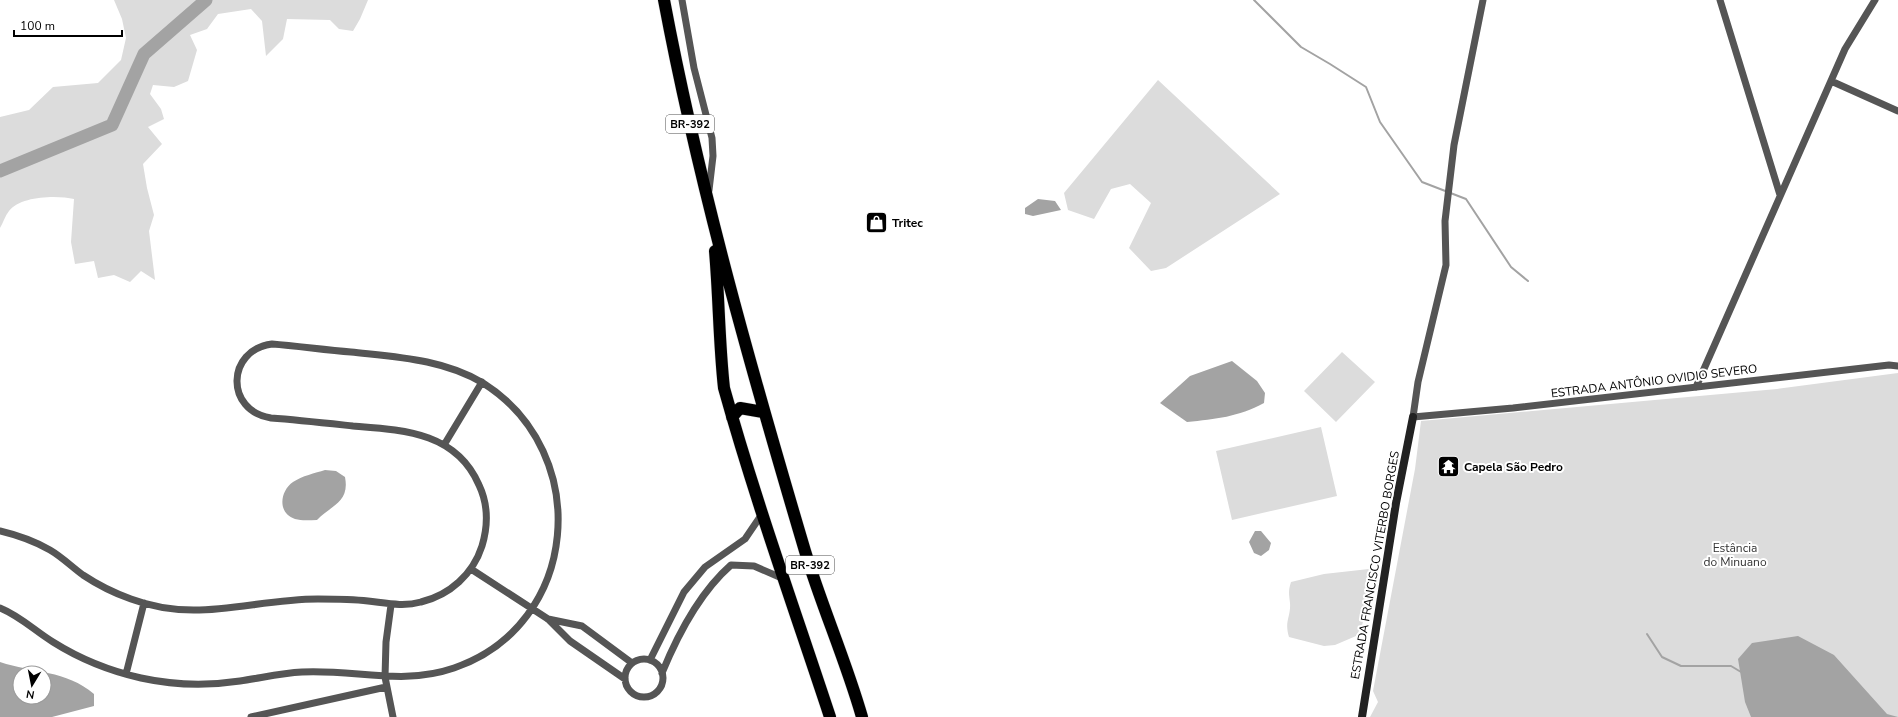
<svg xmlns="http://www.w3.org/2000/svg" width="1898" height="717" font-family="'Nunito Sans',sans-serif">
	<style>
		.green { fill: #dcdcdc }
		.water { fill: #a3a3a3; fill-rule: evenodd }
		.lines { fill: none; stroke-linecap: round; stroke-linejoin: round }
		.stream { stroke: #a3a3a3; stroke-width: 2 }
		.river { stroke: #a3a3a3; stroke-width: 13 }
		.highway-casing { stroke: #dbdbdb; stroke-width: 13 }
		.street { stroke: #555; stroke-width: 7 }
		.secondary { stroke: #222; stroke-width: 8 }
		.highway { stroke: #000; stroke-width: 12 }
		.labels { text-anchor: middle; stroke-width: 4; stroke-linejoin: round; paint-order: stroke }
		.shield { fill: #fff; stroke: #4c4c4c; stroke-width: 1 }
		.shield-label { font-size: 11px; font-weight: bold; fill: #000 }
		.poi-label { font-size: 12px; font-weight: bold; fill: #000; stroke: #fff; text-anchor: start }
		.street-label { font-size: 12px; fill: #000; stroke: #fff }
		.park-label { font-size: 12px; fill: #333; stroke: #fff }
	</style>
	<rect width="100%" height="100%" fill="#fff"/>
	<!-- green -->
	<path class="green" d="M 114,0 L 368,0 L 360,19 L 353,31 L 339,29 L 330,20 L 287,19 L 283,39 L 266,56 L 262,21 L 251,9 L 218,14 L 207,29 L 190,35 L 197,50 L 188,81 L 174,87 L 153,85 L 150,94 L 161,109 L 164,119 L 148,127 L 162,144 L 143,164 L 147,188 L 154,215 L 149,231 L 155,280 L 141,271 L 130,282 L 114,275 L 98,278 L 94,261 L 75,264 L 71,242 L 74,199 C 57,195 20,196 9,211 C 5,216 3,223 0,228 L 0,117 L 29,110 L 53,87 L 98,83 L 121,60 L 126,38 L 122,19 Z
		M 1158,80 L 1280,194 L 1166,268 L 1151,271 L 1129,248 L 1151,203 L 1130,184 L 1111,189 L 1094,219 L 1068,210 L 1064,193 Z
		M 1342,352 L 1375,382 L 1336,422 L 1304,391 Z
		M 1898,373 L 1898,717 L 1370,717 L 1378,702 L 1373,691 L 1415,469 L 1421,421 L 1777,389 Z
		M 1321,427 L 1337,496 L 1232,520 L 1216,451 Z
		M 1369,569 L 1369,593 L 1362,626 L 1356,636 L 1335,645 L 1324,646 L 1289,637 C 1284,621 1291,617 1290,603 C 1289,593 1288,592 1291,582 L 1324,574 Z"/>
	<!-- water -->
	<path class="water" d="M 1038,199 L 1055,201 L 1061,210 L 1033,216 L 1025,214 L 1025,208 Z
		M 1232,361 L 1257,381 L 1265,393 L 1264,403 C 1238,417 1216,419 1187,422 L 1160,403 L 1190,376 Z
		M 325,470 L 336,471 L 345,477 C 350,503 331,505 317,520 C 310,520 302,521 295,519 C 277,513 280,491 293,482 C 302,476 315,473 325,470 Z
		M 1255,531 L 1261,531 L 1271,543 L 1269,550 L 1261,556 L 1254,553 L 1249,542 Z
		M 1798,636 L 1834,655 L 1887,714 L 1898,717 L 1751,717 L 1745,702 L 1738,659 L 1752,643 Z
		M 0,662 C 33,673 66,670 94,694 L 94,706 L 52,717 L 0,717 ZM 20,673 L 44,673 L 44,697 L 20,697 Z"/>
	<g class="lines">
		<!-- stream -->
		<path class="stream" d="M 1254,0 L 1301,47 L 1330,64 L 1366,87 L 1380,122 L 1422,182 L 1466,199 L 1511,267 L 1528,281
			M 1647,634 L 1662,657 L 1681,666 L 1731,666 L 1741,672"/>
		<!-- river -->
		<path class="river" d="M 0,171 L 112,125 L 144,54 L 206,0"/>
		<defs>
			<path id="highway" d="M 664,0 C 699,186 751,369 805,551 C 822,607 846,661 862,717
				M 715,251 C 719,297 719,343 724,388 C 755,499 794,608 830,717
				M 732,417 L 740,408 L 763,412"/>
		</defs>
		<!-- highway casing -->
		<use href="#highway" class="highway-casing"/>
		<!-- street -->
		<path class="street" d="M 682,0 L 694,68 L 712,138 L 713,156 L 709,190
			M 1483,0 L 1454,145 L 1445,221 L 1446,265 L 1418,382 L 1413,417 L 1513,408 L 1889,365 L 1898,366
			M 1720,0 L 1780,195
			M 1831,81 L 1898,111
			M 1696,387 L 1845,49 L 1875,0
			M 444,445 L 482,382
			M 0,531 C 17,535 34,541 50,550 C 62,557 72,567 83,575 C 98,585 114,593 131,599 C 198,624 251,599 318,599 C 335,599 351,599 368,601 C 386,603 403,607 421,602 C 450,595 473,574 482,546 C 488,526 488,504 479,485 C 456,432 403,430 353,426 C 325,423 298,420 271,418 C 225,411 226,350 272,344 C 298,346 325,350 351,352 C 396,357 443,359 483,383 C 594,453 580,625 454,668 C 402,686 355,669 302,672 C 281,673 261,678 240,681 C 207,686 173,685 141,678 C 110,671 80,659 53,642 C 35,631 20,616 0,608
			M 471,569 L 548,619 L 570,641 L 625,679
			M 391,605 L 386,642 L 385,677 L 393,717
			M 548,619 L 582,626 L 632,663
			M625 678a19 19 0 1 1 38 0a19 19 0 1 1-38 0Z
			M 650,660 L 684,592 L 705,567 L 745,539 L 762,514
			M 662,673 C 678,634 699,593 731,565 L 754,566 L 784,579
			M 126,674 L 144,603
			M 251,717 L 386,687"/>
		<!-- secondary -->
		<path class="secondary" d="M 1362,717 L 1396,503 L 1413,417"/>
		<!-- highway -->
		<use href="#highway" class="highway"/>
	</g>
	<!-- icons -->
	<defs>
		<symbol id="shop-square" viewBox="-11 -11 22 22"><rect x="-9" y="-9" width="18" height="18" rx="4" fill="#000" stroke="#fff"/><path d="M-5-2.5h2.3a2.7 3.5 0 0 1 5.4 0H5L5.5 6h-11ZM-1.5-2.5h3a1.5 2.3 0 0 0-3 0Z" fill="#fff"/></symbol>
		<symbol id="temple-square" viewBox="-11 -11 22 22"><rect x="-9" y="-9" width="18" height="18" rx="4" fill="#000" stroke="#fff"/><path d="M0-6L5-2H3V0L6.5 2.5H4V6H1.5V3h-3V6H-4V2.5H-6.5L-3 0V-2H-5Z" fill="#fff"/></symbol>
	</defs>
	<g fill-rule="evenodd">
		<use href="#shop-square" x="864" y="210" width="25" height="25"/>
		<use href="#temple-square" x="1436" y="454" width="25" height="25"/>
	</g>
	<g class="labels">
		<!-- shield labels -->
		<g class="shield">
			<rect x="666" y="115" width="48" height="18" rx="3"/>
			<rect x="786" y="556" width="48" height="18" rx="3"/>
		</g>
		<g class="shield-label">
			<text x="690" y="128">BR-392</text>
			<text x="810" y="569">BR-392</text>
		</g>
		<!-- poi labels -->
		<g class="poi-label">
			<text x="892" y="227">Tritec</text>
			<text x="1464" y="471">Capela São Pedro</text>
		</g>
		<!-- street labels -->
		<g class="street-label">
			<text transform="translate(1654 381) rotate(-7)" y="4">ESTRADA ANTÔNIO OVIDIO SEVERO</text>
			<text transform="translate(1375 565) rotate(-80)" y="4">ESTRADA FRANCISCO VITERBO BORGES</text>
		</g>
		<!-- park labels -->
		<g class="park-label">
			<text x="1735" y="552">Estância<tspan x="1735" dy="14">do Minuano</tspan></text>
		</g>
	</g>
	<!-- north arrow -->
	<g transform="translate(32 685) rotate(190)"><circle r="19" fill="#ffffff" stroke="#999999"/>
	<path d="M0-3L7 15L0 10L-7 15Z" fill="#000000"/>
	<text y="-6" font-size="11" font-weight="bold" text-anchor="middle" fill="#000000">N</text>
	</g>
	<!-- scale -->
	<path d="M14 30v6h108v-6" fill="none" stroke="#000000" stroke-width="2"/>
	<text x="20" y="30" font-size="12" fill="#000000" stroke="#ffffff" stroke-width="3" paint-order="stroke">100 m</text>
</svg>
